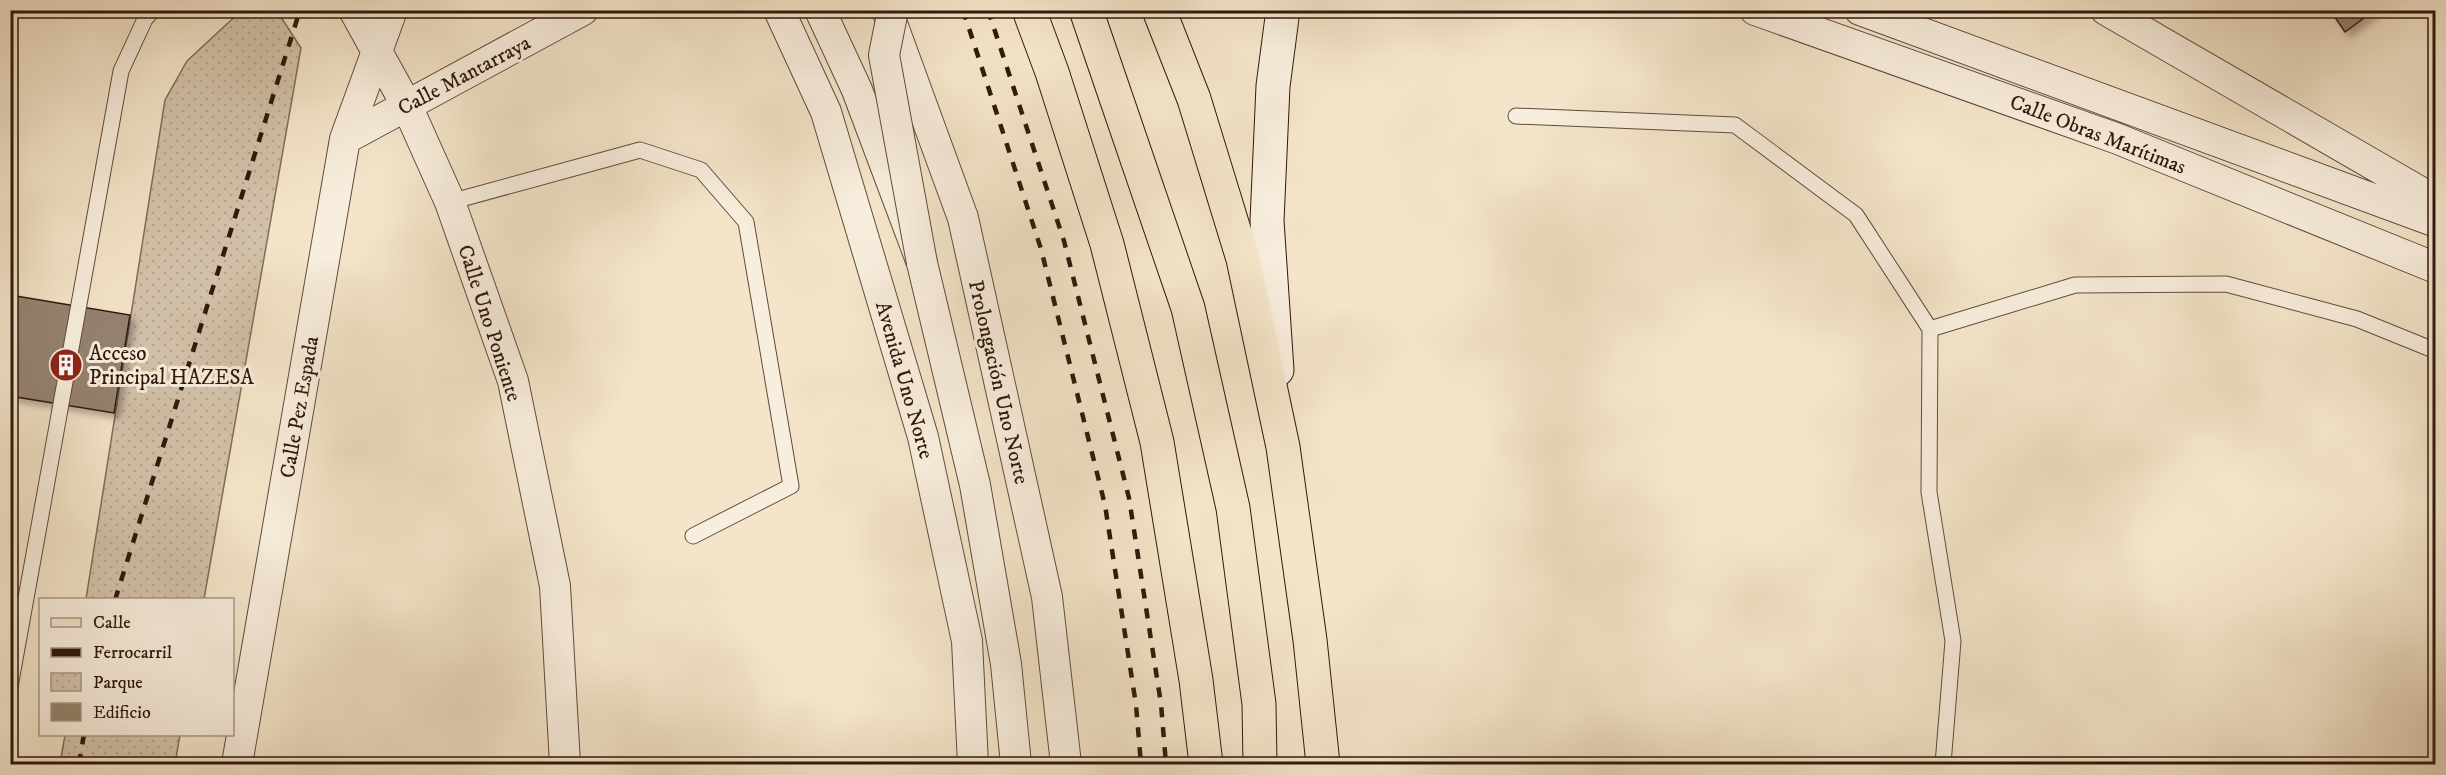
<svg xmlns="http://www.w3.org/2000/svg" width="2446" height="775" font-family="'IM FELL DW Pica',serif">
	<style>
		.park { fill: url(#park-dots); stroke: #816d5c; stroke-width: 1.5 }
		.building { fill: #95836f; stroke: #2f180d; stroke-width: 1.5; filter: url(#shadow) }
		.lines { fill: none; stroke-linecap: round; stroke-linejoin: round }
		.lane-casing { stroke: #604b3c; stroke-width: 17 }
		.street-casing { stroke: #604b3c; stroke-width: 32 }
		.secondary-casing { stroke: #2f180d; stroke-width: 35 }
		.primary-casing { stroke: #2f180d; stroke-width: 35 }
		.lane { stroke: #f8eedd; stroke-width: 15 }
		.street { stroke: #f8eedd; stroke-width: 30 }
		.secondary { stroke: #f8eedd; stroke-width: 33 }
		.primary { stroke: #f4e5ca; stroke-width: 33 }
		.rail { stroke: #2f180d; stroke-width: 4.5; stroke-dasharray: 10 10; stroke-linecap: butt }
		.street-bridge-casing { stroke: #604b3c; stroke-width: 32; stroke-linecap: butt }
		.street-bridge { stroke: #f8eedd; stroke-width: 30 }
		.labels { text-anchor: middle; stroke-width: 6; stroke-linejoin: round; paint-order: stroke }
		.street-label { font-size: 21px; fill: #2f180d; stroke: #f8eedd }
		.poi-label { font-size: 21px; fill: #2f180d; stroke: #f8eedd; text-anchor: start }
	</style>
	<defs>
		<pattern id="park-dots" width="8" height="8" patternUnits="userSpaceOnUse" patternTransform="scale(1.5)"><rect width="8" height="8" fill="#d3c2aa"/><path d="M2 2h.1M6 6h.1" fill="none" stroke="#b5a691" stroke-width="1.8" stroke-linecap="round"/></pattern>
		<filter id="shadow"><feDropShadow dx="5.5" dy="5.5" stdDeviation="3" flood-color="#0004"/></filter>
	</defs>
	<rect width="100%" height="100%" fill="#f4e5ca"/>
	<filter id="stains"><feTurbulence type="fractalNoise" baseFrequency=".00333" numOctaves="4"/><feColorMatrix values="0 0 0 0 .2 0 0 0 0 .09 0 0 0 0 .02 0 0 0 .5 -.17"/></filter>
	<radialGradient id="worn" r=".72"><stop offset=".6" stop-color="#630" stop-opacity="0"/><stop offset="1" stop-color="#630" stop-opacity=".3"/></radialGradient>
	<!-- park -->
	<path class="park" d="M 242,10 L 277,11 L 301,48 L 204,599 L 86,599 L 165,100 L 187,61 Z
		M 65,735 L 65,734 L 180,735 L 175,764 L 60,764 Z"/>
	<!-- building -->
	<path class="building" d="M 2330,10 L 2375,10 L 2345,32 Z
		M 16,296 L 130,315 L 114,413 L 10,396 L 10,333 Z"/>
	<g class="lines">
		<defs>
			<path id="lane" d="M 1516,116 L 1735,125 L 1856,215 L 1930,329 L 2075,285 L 2226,284 L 2357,319 L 2436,351
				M 450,202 L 640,150 L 701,170 L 746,222 L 791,486 L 693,536
				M 1930,329 L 1929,492 L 1953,641 L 1943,764
				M 10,687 L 121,71 L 145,19 L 153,10"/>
			<path id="street" d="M 354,10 L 407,106 L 450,202 L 513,381 L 555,586 L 565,764
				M 779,10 L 826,112 L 923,437 L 967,641 L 973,764
				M 820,10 L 857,90 L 922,263 L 975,485 L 1006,664 L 1016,764
				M 887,10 L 963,218 L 1047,597 L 1066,764
				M 1755,10 L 2118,139 L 2436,268
				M 1860,10 L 2436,222
				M 2106,10 L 2436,201
				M 345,139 L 583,10
				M 237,764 L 345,139 L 392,10"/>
			<path id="secondary" d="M 1277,370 L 1267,221 L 1273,86 L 1283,10"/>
			<path id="primary" d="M 1029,10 L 1052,72 L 1107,244 L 1157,442 L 1196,680 L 1206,764
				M 1086,10 L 1188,308 L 1233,508 L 1259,704 L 1260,764
				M 1159,10 L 1194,99 L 1243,259 L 1283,447 L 1310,640 L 1323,764"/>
		</defs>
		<!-- lane casing -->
		<use href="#lane" class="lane-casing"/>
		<!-- street casing -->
		<use href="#street" class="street-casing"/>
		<!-- secondary casing -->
		<use href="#secondary" class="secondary-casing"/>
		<!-- primary casing -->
		<use href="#primary" class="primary-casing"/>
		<!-- lane -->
		<use href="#lane" class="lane"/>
		<!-- street -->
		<use href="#street" class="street"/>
		<!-- secondary -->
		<use href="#secondary" class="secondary"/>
		<!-- primary -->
		<use href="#primary" class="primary"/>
		<!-- rail -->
		<path class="rail" d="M 963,10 L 1041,249 L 1105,505 L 1136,705 L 1141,764
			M 988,10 L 1064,241 L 1129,498 L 1161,704 L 1166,764
			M 115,600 L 300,10
			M 79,764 L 84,734"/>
		<defs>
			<path id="street-bridge" d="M 893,10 L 884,55 L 922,263"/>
		</defs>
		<!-- street-bridge casing -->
		<use href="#street-bridge" class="street-bridge-casing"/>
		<!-- street-bridge -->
		<use href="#street-bridge" class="street-bridge"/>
	</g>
	<!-- icons -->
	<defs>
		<symbol id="building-disc" viewBox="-11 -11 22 22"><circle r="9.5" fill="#8f2418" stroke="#f8eedd"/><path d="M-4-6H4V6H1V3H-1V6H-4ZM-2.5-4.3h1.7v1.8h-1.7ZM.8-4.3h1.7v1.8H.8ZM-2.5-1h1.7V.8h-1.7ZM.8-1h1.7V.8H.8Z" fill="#fff"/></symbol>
	</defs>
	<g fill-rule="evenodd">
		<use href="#building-disc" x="47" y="346" width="38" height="38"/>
	</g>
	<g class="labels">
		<!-- street labels -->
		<g class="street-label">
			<text transform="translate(464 75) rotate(-28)" y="7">Calle Mantarraya</text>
			<text transform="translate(2098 134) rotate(21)" y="7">Calle Obras Marítimas</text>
			<text transform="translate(490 323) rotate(72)" y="7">Calle Uno Poniente</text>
			<text transform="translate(905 380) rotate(74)" y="7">Avenida Uno Norte</text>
			<text transform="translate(999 382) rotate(77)" y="7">Prolongación Uno Norte</text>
			<text transform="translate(299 407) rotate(-80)" y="7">Calle Pez Espada</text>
		</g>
		<!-- poi labels -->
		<g class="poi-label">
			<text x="89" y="360">Acceso<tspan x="89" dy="24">Principal HAZESA</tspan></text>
		</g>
	</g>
	<!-- margin -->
	<rect width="2446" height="775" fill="none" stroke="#f4e5ca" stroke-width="36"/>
	<rect x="12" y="12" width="2422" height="751" fill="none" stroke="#2f180d" stroke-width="3"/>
	<rect x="18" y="18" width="2410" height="739" fill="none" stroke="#2f180d" stroke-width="1.5"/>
	<!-- legend -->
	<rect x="39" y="598" width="195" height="138" fill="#f8eedd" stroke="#a8988a" stroke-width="1.5"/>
	<rect x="51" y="618" width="30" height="9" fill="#f4e5ca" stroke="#a8988a" stroke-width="1.5"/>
	<text x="93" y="628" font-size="18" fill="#2f180d">Calle</text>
	<rect x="51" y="648" width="30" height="9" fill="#2f180d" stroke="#a8988a" stroke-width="1.5"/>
	<text x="93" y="658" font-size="18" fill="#2f180d">Ferrocarril</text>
	<rect x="51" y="673" width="30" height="18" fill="url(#park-dots)" stroke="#a8988a" stroke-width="1.5"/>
	<text x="93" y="688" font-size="18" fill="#2f180d">Parque</text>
	<rect x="51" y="703" width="30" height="18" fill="#95836f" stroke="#a8988a" stroke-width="1.5"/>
	<text x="93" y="718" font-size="18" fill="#2f180d">Edificio</text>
	<rect width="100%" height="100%" filter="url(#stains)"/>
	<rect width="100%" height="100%" fill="url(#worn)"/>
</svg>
